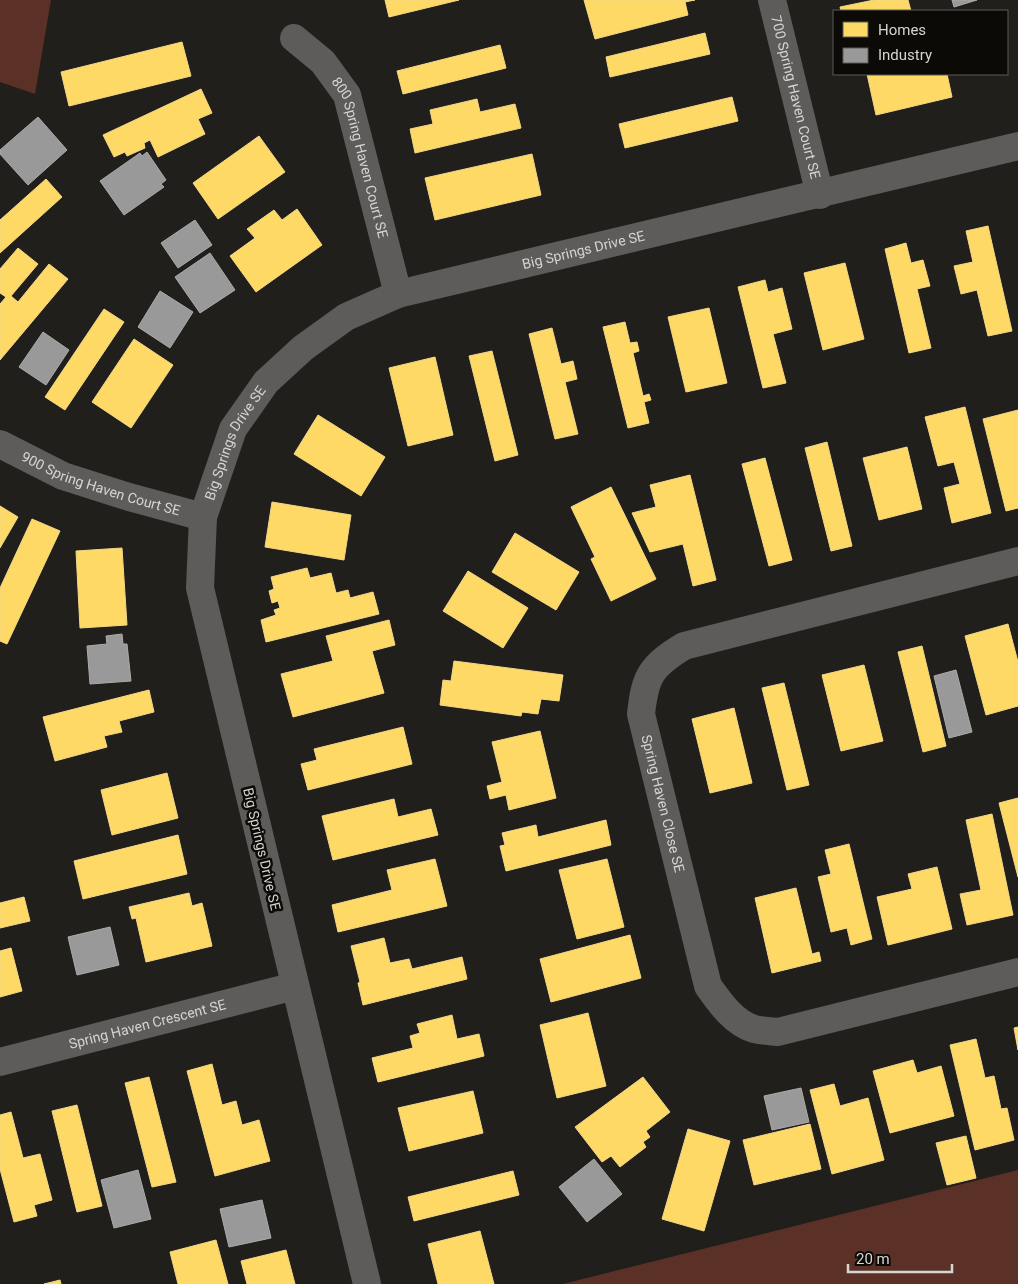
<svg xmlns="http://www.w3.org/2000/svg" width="1018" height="1284" font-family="Roboto,sans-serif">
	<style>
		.green { fill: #5a3027 }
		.homes { fill: #ffd966; stroke: #f3d886 }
		.industry { fill: #999; stroke: #ababaa }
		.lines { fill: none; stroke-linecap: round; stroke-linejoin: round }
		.minor { stroke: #5d5c5a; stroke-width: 28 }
		.labels { text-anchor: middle; stroke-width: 5; stroke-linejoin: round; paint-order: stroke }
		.street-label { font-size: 14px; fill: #d6d5d0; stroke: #0b0a07 }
	</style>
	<rect width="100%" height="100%" fill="#211f1c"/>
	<!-- green -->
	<path class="green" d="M 0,0 L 51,0 L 35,94 L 0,82 Z
		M 1018,1170 L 1018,1284 L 563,1284 Z"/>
	<!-- homes -->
	<path class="homes" d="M 385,0 L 459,0 L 389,17 Z
		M 584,0 L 695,0 L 685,2 L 688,15 L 595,39 Z
		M 874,0 L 908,0 L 911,11 L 841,11 L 840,7 Z
		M 705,33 L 710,54 L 610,77 L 606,57 Z
		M 182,42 L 191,76 L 69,106 L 61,72 Z
		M 500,45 L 506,68 L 403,94 L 397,71 Z
		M 867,74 L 947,74 L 952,97 L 876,115 Z
		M 201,89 L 212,113 L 198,119 L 205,134 L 158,157 L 150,140 L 144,143 L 145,148 L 127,156 L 125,152 L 114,157 L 103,135 Z
		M 732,97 L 738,121 L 625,148 L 619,124 Z
		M 477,99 L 480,112 L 515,104 L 521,128 L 415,153 L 410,129 L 433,124 L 430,110 Z
		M 259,136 L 285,172 L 218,219 L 193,183 Z
		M 532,154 L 541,195 L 435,220 L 425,178 Z
		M 46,179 L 62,197 L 0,253 L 0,220 Z
		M 297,209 L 322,245 L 256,292 L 230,256 L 255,238 L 247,229 L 274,210 L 282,220 Z
		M 988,226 L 1012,331 L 988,336 L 977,290 L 961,294 L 954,266 L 973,262 L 966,231 Z
		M 906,243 L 911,263 L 923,260 L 930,286 L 917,289 L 931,348 L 909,353 L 885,249 Z
		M 18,248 L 38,264 L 11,296 L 18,302 L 49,264 L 68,279 L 0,360 L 0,304 L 6,297 L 0,293 L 0,269 Z
		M 845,263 L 864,339 L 823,350 L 804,273 Z
		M 765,280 L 768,292 L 782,288 L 792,329 L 773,334 L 786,383 L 763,388 L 738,287 Z
		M 709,308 L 727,383 L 686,392 L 668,317 Z
		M 104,309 L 124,322 L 65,410 L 45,397 Z
		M 625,322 L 630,343 L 637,342 L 639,351 L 633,353 L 643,396 L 649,394 L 651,400 L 644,402 L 649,423 L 628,428 L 603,327 Z
		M 552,328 L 561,364 L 573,361 L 577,379 L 565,382 L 578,434 L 555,439 L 529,334 Z
		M 134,339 L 173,365 L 131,428 L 92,402 Z
		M 492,351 L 518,455 L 495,461 L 469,356 Z
		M 435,357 L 453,435 L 408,446 L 389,368 Z
		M 965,407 L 991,513 L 952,523 L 944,488 L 960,484 L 954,462 L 938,466 L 925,417 Z
		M 1018,410 L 1018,508 L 1006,511 L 983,419 Z
		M 318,415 L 385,457 L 361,496 L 294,454 Z
		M 827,442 L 852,546 L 831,551 L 805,448 Z
		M 907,447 L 922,509 L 879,520 L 863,458 Z
		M 765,458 L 792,560 L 769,566 L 742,464 Z
		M 690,475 L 716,580 L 693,586 L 683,544 L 650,552 L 632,513 L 656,507 L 650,485 Z
		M 611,487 L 656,579 L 611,601 L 591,559 L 595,557 L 571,507 Z
		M 272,502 L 351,515 L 344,560 L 265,547 Z
		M 0,506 L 18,517 L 0,548 Z
		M 32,519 L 60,531 L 7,644 L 0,641 L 0,588 Z
		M 515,533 L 579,572 L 556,610 L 492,572 Z
		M 122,548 L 127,625 L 80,628 L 76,551 Z
		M 307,568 L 310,578 L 331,573 L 336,593 L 348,590 L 350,598 L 373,592 L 379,614 L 266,642 L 261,620 L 276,615 L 274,610 L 280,608 L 278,601 L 272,603 L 269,591 L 274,589 L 271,577 Z
		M 468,571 L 528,608 L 503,648 L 443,611 Z
		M 389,620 L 395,645 L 372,651 L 384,693 L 293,717 L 281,674 L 333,661 L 326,636 Z
		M 1008,624 L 1018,662 L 1018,706 L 986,715 L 965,636 Z
		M 922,646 L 946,746 L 923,752 L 898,652 Z
		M 454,661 L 563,675 L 559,701 L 541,699 L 538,714 L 522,712 L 521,716 L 440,705 L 443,680 L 451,681 Z
		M 864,665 L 883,741 L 841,751 L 822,675 Z
		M 784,683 L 809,785 L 787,790 L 762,688 Z
		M 149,690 L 154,712 L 119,721 L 122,732 L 104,736 L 107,747 L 55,761 L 43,717 Z
		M 734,708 L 752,783 L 710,793 L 692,719 Z
		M 403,727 L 412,764 L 308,790 L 301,764 L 317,760 L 314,749 Z
		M 540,731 L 556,798 L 509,810 L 506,795 L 490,799 L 487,786 L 502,782 L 492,742 Z
		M 167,773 L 178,818 L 112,835 L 101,790 Z
		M 1018,798 L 1018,877 L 999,803 Z
		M 394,799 L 398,817 L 431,809 L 438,835 L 333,860 L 322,816 Z
		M 992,814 L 1013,915 L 967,925 L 960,894 L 981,890 L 966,820 Z
		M 606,820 L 611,845 L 506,871 L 500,846 L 505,845 L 502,833 L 536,825 L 538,837 Z
		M 178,835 L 187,874 L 83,899 L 74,861 Z
		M 849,844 L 872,939 L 851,945 L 847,928 L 831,932 L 818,877 L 831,874 L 825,850 Z
		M 435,859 L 447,906 L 338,932 L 332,905 L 392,890 L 387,870 Z
		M 607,859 L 624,927 L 577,939 L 559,870 Z
		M 937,867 L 952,929 L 888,945 L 877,897 L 912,889 L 908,874 Z
		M 796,888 L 812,954 L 819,952 L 821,961 L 772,973 L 755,898 Z
		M 189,893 L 192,906 L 202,903 L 212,946 L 146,962 L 136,918 L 132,919 L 129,907 Z
		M 24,897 L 30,921 L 0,928 L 0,903 Z
		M 630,935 L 641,978 L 551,1002 L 540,959 Z
		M 384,938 L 390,963 L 409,959 L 412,969 L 462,957 L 467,979 L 363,1005 L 358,983 L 360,982 L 351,946 Z
		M 11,948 L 22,991 L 0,997 L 0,951 Z
		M 588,1013 L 606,1086 L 557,1098 L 540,1025 Z
		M 452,1015 L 457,1039 L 479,1034 L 484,1056 L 378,1082 L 372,1058 L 413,1048 L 410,1036 L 420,1033 L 417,1024 Z
		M 1018,1027 L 1018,1050 L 1014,1028 Z
		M 976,1039 L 985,1078 L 994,1076 L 1001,1109 L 1007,1108 L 1014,1140 L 975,1150 L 950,1045 Z
		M 913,1060 L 917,1073 L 941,1066 L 954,1116 L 890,1133 L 873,1071 Z
		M 212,1064 L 222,1105 L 236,1101 L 242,1125 L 259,1120 L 270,1161 L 215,1176 L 187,1071 Z
		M 149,1077 L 176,1182 L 152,1187 L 125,1083 Z
		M 643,1077 L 670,1112 L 646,1131 L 650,1137 L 643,1142 L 646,1147 L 620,1167 L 611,1156 L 602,1162 L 575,1127 Z
		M 834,1084 L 840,1106 L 868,1098 L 884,1160 L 832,1174 L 810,1090 Z
		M 473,1091 L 483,1133 L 409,1151 L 398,1108 Z
		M 77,1105 L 102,1206 L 77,1212 L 52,1111 Z
		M 11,1112 L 23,1158 L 40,1154 L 52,1200 L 34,1205 L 37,1216 L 14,1222 L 0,1169 L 0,1115 Z
		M 810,1124 L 821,1169 L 754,1185 L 743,1140 Z
		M 688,1129 L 730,1141 L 704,1231 L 662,1219 Z
		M 966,1136 L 976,1178 L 947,1185 L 936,1143 Z
		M 513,1171 L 519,1195 L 414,1221 L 408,1197 Z
		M 480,1231 L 494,1284 L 438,1284 L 428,1244 Z
		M 216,1240 L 228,1284 L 178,1284 L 170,1252 Z
		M 286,1250 L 295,1284 L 247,1284 L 241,1261 Z
		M 60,1280 L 61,1284 L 44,1284 Z"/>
	<!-- industry -->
	<path class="industry" d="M 952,0 L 977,0 L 954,7 Z
		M 38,117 L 67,150 L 28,185 L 0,154 L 0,150 Z
		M 147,152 L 166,180 L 161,184 L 164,187 L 124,215 L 100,181 L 140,153 L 142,156 Z
		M 195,220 L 212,245 L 178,268 L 161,243 Z
		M 210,253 L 235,290 L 200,313 L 175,277 Z
		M 160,291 L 193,312 L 170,348 L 138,327 Z
		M 43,332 L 69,350 L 46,385 L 19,367 Z
		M 122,634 L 123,644 L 127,644 L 131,681 L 90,684 L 87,646 L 107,644 L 106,636 Z
		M 956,670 L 972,732 L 949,738 L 934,676 Z
		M 110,927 L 119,965 L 77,975 L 68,937 Z
		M 801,1088 L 809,1122 L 772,1130 L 764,1096 Z
		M 594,1159 L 622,1194 L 587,1222 L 559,1187 Z
		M 138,1170 L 151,1219 L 114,1228 L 101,1180 Z
		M 262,1200 L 271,1238 L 229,1247 L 220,1209 Z"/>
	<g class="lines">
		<!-- minor -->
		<g class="minor">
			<path id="s1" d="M 772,0 L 820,195"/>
			<path id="s2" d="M 294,38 L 323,62 L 347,95 L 398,294"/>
			<path id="s3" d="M 0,444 L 63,476 L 129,497 L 203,517"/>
			<path id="s4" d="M 1018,561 L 684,646 C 651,666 645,676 641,714 L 708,986 C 720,1003 734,1023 754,1029 C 762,1031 770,1031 778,1032 L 1018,972"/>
			<path id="s5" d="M 0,1062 L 295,986"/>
			<path id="s6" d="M 367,1284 L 200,588 L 203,517 L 233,429 L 266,382 L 303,348 L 346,317 L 398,294 L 1018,146"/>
		</g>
	</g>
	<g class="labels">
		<!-- street labels -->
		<g class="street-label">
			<text dy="5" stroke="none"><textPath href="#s1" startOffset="100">700 Spring Haven Court SE</textPath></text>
			<text dy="5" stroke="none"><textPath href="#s2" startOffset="142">800 Spring Haven Court SE</textPath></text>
			<text dy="5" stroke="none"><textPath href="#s6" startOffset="1288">Big Springs Drive SE</textPath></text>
			<text dy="5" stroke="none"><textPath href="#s6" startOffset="868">Big Springs Drive SE</textPath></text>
			<text dy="5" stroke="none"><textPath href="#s3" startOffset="109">900 Spring Haven Court SE</textPath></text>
			<text dy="5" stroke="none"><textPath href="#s4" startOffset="522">Spring Haven Close SE</textPath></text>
			<text transform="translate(262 849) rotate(77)" y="5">Big Springs Drive SE</text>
			<text dy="5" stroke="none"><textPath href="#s5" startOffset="152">Spring Haven Crescent SE</textPath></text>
		</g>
	</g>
	<!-- legend -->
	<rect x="833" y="10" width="175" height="65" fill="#0b0a07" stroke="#5c5b57"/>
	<rect x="843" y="22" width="25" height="15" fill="#ffd966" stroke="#5c5b57"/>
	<text x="878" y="35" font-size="15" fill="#d6d5d0">Homes</text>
	<rect x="843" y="48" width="25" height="15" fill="#999999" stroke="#5c5b57"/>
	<text x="878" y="60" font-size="15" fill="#d6d5d0">Industry</text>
	<!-- scale -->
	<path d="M848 1264v8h104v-8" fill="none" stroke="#d6d5d0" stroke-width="2.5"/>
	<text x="856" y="1264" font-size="15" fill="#d6d5d0" stroke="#0b0a07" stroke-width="4" paint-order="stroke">20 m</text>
</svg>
